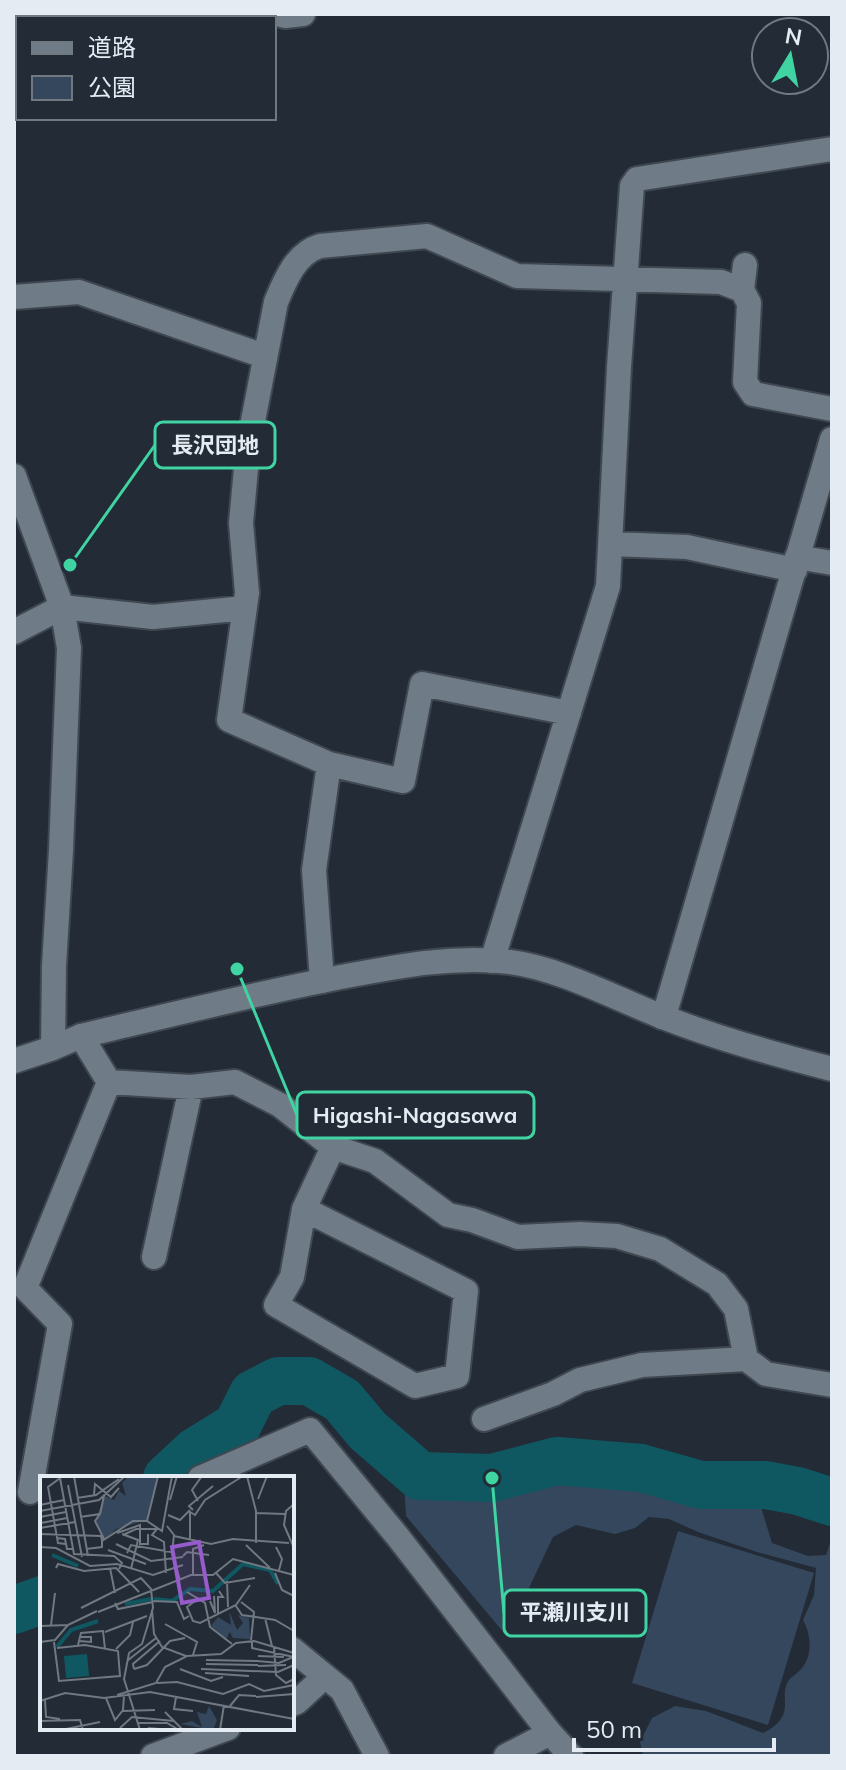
<svg xmlns="http://www.w3.org/2000/svg" width="846" height="1770" font-family="Mulish,'Noto Sans JP',sans-serif">
	<style>
		.green { fill: #35475c }
		.lines { fill: none; stroke-linecap: round; stroke-linejoin: round }
		.river { stroke: #105861; stroke-width: 48 }
		.street-casing { stroke: #3f4851; stroke-width: 28 }
		.secondary-casing { stroke: #3f4851; stroke-width: 28 }
		.street { stroke: #707b88; stroke-width: 24 }
		.secondary { stroke: #707b88; stroke-width: 24 }
		.inset-river { fill: none; stroke: #105861; stroke-width: 4 }
		.inset-road { fill: none; stroke: #707881; stroke-width: 2 }
		.view { fill: #965ccc; fill-opacity: 0.15; stroke: #965ccc; stroke-width: 4 }
		.inset-edge { fill: none; stroke: #e5ebf2; stroke-width: 4 }
		.leader { fill: none; stroke: #3fd4a2; stroke-width: 3 }
		.callout-dot { fill: #3fd4a2; stroke: #222b36; stroke-width: 3 }
		.callout { fill: #222b36; stroke: #3fd4a2; stroke-width: 3 }
		.callout-label { font-size: 22px; text-anchor: middle; font-weight: bold; fill: #e5ebf2 }
	</style>
	<rect width="100%" height="100%" fill="#222b36"/>
	<!-- green -->
	<path class="green" d="M 594,1452 L 663,1469 L 709,1466 L 737,1468 L 758,1497 L 772,1543 L 808,1556 L 826,1555 L 832,1537 L 832,1756 L 643,1756 L 640,1742 L 652,1718 L 675,1706 L 706,1711 L 763,1733 C 775,1727 785,1719 785,1705 C 785,1699 784,1692 786,1686 C 789,1676 797,1675 802,1668 C 813,1654 811,1634 803,1620 L 814,1595 L 816,1568 L 757,1552 L 698,1532 L 669,1519 L 649,1517 L 635,1528 L 615,1534 L 576,1525 L 553,1537 L 529,1588 L 534,1607 L 524,1620 L 504,1633 L 406,1516 L 404,1484 L 429,1458 L 469,1468 L 497,1464 L 542,1454 Z
		M 678,1531 L 814,1573 L 768,1725 L 632,1683 Z"/>
	<g class="lines">
		<!-- river -->
		<path class="river" d="M 167,1478 L 195,1452 L 237,1426 L 253,1394 L 278,1381 L 309,1381 L 342,1400 L 368,1431 L 420,1476 L 492,1478 L 557,1461 L 641,1468 L 701,1485 L 766,1485 L 798,1491 L 832,1502
			M 14,1610 L 42,1600"/>
		<defs>
			<path id="street" d="M 278,14 L 285,16 L 303,14
				M 742,290 L 745,265
				M 14,297 L 79,292 L 264,356
				M 611,544 L 687,547 L 795,570
				M 797,557 L 832,563
				M 14,632 L 62,607 L 153,617 L 245,608
				M 329,764 L 403,781 L 422,684 L 569,713
				M 492,961 L 608,586 L 619,367 L 632,186 L 637,179 L 832,149
				M 322,981 L 314,870 L 329,764 L 229,720 L 247,593 L 241,523 L 248,447 L 276,302 C 285,280 296,253 320,246 L 427,236 L 517,276 L 721,282 L 742,290 L 749,303 L 745,382 L 753,394 L 832,409
				M 662,1017 L 667,1006 L 832,439
				M 109,1082 L 191,1087 L 235,1082 L 280,1105 L 333,1147 L 304,1209 L 292,1277 L 276,1305 L 415,1386 L 457,1376 L 466,1291 L 304,1209
				M 333,1147 L 375,1161 L 448,1215 L 472,1220 L 518,1237 L 580,1234 L 617,1236 L 660,1249 L 717,1284 L 736,1309 L 746,1359 L 766,1374 L 832,1385
				M 154,1257 L 191,1087
				M 484,1419 L 553,1394 L 580,1380 L 642,1365 L 746,1359
				M 200,1478 L 310,1430 L 398,1537 L 550,1733 L 571,1756
				M 30,1492 L 60,1324 L 25,1288 L 109,1082 L 81,1036
				M 292,1649 L 342,1690 L 377,1756
				M 292,1704 L 297,1702 L 325,1676
				M 153,1756 L 228,1728
				M 506,1756 L 550,1733"/>
			<path id="secondary" d="M 14,476 L 62,607 L 69,648 L 61,850 L 54,966 L 53,1048
				M 14,1061 L 53,1048 L 81,1036 C 166,1016 250,995 336,978 C 394,967 450,955 510,962 C 558,968 613,997 658,1015 C 715,1038 773,1054 832,1069"/>
		</defs>
		<!-- street casing -->
		<use href="#street" class="street-casing"/>
		<!-- secondary casing -->
		<use href="#secondary" class="secondary-casing"/>
		<!-- street -->
		<use href="#street" class="street"/>
		<!-- secondary -->
		<use href="#secondary" class="secondary"/>
	</g>
	<!-- overview -->
	<g transform="translate(40 1476)">
		<rect width="254" height="254" fill="#222b36"/>
		<path d="M 89,0 L 117,0 L 107,44 L 76,53 L 65,64 L 55,45 L 65,20 L 74,24 L 79,15 L 86,20 L 82,7 ZM 189,135 L 197,154 L 203,147 L 198,139 L 209,142 L 210,163 L 193,162 L 190,156 L 186,163 L 171,150 L 178,141 L 191,149 ZM 169,230 L 177,244 L 173,254 L 140,248 L 152,245 L 162,251 L 157,236 L 166,238 Z" fill="#35475c"/>
		<path d="M 47,178 L 49,200 L 26,202 L 24,180 Z" fill="#105861"/>
		<path class="inset-river" d="M 12,79 L 38,90M 114,123 L 132,125 L 150,113 L 173,115 L 203,88 L 230,94 L 238,108M 85,128 L 111,123M 17,171 L 31,154 L 58,145"/>
		<path class="inset-road" d="M 23,0 L 8,11 L 18,67 L 26,68M 34,0 L 48,80M 118,0 L 107,45 L 122,55 L 132,0M 207,0 L 216,35 L 216,67M 228,0 L 252,1M 20,2 L 34,78 L 74,80 L 82,87 L 79,93M 28,9 L 42,81M 54,19 L 55,8 L 71,21 L 79,12M 37,22 L 56,19 L 79,3M 218,23 L 227,0M 130,24 L 137,0M 158,25 L 152,14 L 162,0M 254,28 L 246,35 L 244,49 L 254,72M 0,29 L 24,24M 153,34 L 149,30 L 173,10M 0,35 L 59,24 L 85,0M 216,37 L 245,38M 60,38 L 55,45 L 64,63M 128,39 L 140,44 L 150,34M 0,41 L 26,36M 40,41 L 60,38 L 64,20M 1,47 L 27,42M 127,50 L 134,59 L 132,77 L 140,104M 0,52 L 35,46M 77,57 L 100,49 L 100,68 L 108,68 L 108,58M 0,58 L 61,60 L 62,65M 82,58 L 98,64 L 91,93M 83,59 L 96,53 L 117,53 L 112,59 L 124,66 L 126,97M 134,60 L 171,68 L 193,63 L 249,67M 17,62 L 25,63 L 27,73 L 33,73M 150,63 L 150,36 L 155,39 L 165,24 L 203,0M 76,68 L 111,85 L 143,81M 206,69 L 230,92M 0,71 L 16,72 L 50,90 L 77,88 L 113,99 L 143,89M 236,71 L 242,83 L 239,94M 46,73 L 62,71 L 62,65 L 93,45 L 107,45M 68,74 L 106,88M 87,77 L 91,69 L 131,76M 143,80 L 147,76 L 169,79M 16,92 L 18,88 L 44,95 L 76,92 L 99,116M 70,92 L 75,117M 176,97 L 185,107 L 215,102M 235,97 L 242,114 L 254,120M 153,98 L 153,73 L 164,69M 187,105 L 188,131M 147,116 L 165,127 L 170,151 L 192,168M 159,122 L 147,131 L 153,145 L 160,147 L 196,129 L 210,109M 113,125 L 137,126 L 144,143 L 149,140M 170,125 L 175,137 L 174,120M 201,126 L 214,136 L 211,164M 75,127 L 78,133 L 113,126M 196,130 L 202,139 L 235,144 L 254,155M 41,132 L 101,102 L 111,113 L 113,132 L 102,168 L 89,177 L 84,203 L 100,254M 112,134 L 114,158 L 122,171 L 146,180M 58,136 L 151,99 L 173,99 L 193,83 L 254,99M 178,137 L 178,121 L 183,121 L 179,115M 225,142 L 232,170M 125,148 L 157,166 L 153,179M 11,149 L 15,117M 0,150 L 28,149 L 57,135M 65,156 L 107,140M 39,165 L 51,166 L 51,161 L 40,161M 212,165 L 212,172 L 254,181M 0,166 L 15,164 L 28,149M 14,166 L 19,205 L 80,200 L 78,175 L 45,169 L 17,172M 38,169 L 41,157 L 63,155 L 65,173M 234,171 L 236,199 L 246,207 L 254,203M 76,173 L 90,159 L 93,146M 218,180 L 244,181M 166,184 L 217,185M 87,185 L 116,162M 217,185 L 239,187 L 253,181M 166,188 L 218,189M 218,190 L 246,189M 94,193 L 107,189 L 130,165 L 145,162M 94,193 L 93,188 L 120,165M 140,193 L 171,205 L 183,201M 161,193 L 238,196 L 254,189M 165,197 L 209,200M 117,207 L 137,206 L 183,218 L 209,208 L 224,215 L 254,209M 77,219 L 116,207 L 125,191 L 147,180 L 181,178 L 196,167 L 214,165 L 254,177M 136,221 L 134,233 L 153,235M 216,221 L 254,218M 66,222 L 75,244 L 83,234 L 84,219M 5,224 L 6,241 L 20,243M 0,225 L 25,217 L 64,222 L 110,216 L 254,243M 190,230 L 199,219 L 216,220M 83,235 L 115,234M 125,236 L 143,254M 0,245 L 40,244 L 43,254M 98,247 L 127,247 L 139,254M 80,252 L 92,241 L 134,245M 108,252 L 132,254M 21,254 L 60,246M 180,254 L 184,229"/>
		<path class="view" d="M 159,66 L 169,122 L 142,127 L 132,71 Z"/>
		<rect width="254" height="254" class="inset-edge"/>
	</g>
	<!-- callouts -->
	<path class="leader" d="M70 565L155 445M237 969L297 1115M492 1478L504 1613"/>
	<g class="callout-dot">
		<circle cx="70" cy="565" r="8"/>
		<circle cx="237" cy="969" r="8"/>
		<circle cx="492" cy="1478" r="8"/>
	</g>
	<g class="callout">
		<rect x="155" y="422" width="120" height="46" rx="8"/>
		<rect x="297" y="1092" width="237" height="46" rx="8"/>
		<rect x="504" y="1590" width="142" height="46" rx="8"/>
	</g>
	<g class="callout-label">
		<text x="215" y="453">長沢団地</text>
		<text x="415" y="1123">Higashi-Nagasawa</text>
		<text x="575" y="1620">平瀬川支川</text>
	</g>
	<!-- border -->
	<rect width="846" height="1770" fill="none" stroke="#e5ebf2" stroke-width="32"/>
	<!-- legend -->
	<rect x="16" y="16" width="260" height="104" fill="#222b36" stroke="#707881" stroke-width="2"/>
	<rect x="32" y="42" width="40" height="12" fill="#707b88" stroke="#707881" stroke-width="2"/>
	<text x="88" y="56" font-size="24" fill="#e5ebf2">道路</text>
	<rect x="32" y="76" width="40" height="24" fill="#35475c" stroke="#707881" stroke-width="2"/>
	<text x="88" y="96" font-size="24" fill="#e5ebf2">公園</text>
	<!-- north arrow -->
	<g transform="translate(790 56) rotate(10)"><circle r="38" fill="#222b36" stroke="#707881" stroke-width="2"/>
	<path d="M0-6L14 30L0 20L-14 30Z" fill="#3fd4a2"/>
	<text y="-12" font-size="22" font-weight="bold" text-anchor="middle" fill="#e5ebf2">N</text>
	</g>
	<!-- scale -->
	<path d="M574 1738v12h200v-12" fill="none" stroke="#e5ebf2" stroke-width="4"/>
	<text x="586" y="1738" font-size="24" fill="#e5ebf2" stroke="#222b36" stroke-width="6" paint-order="stroke">50 m</text>
</svg>
